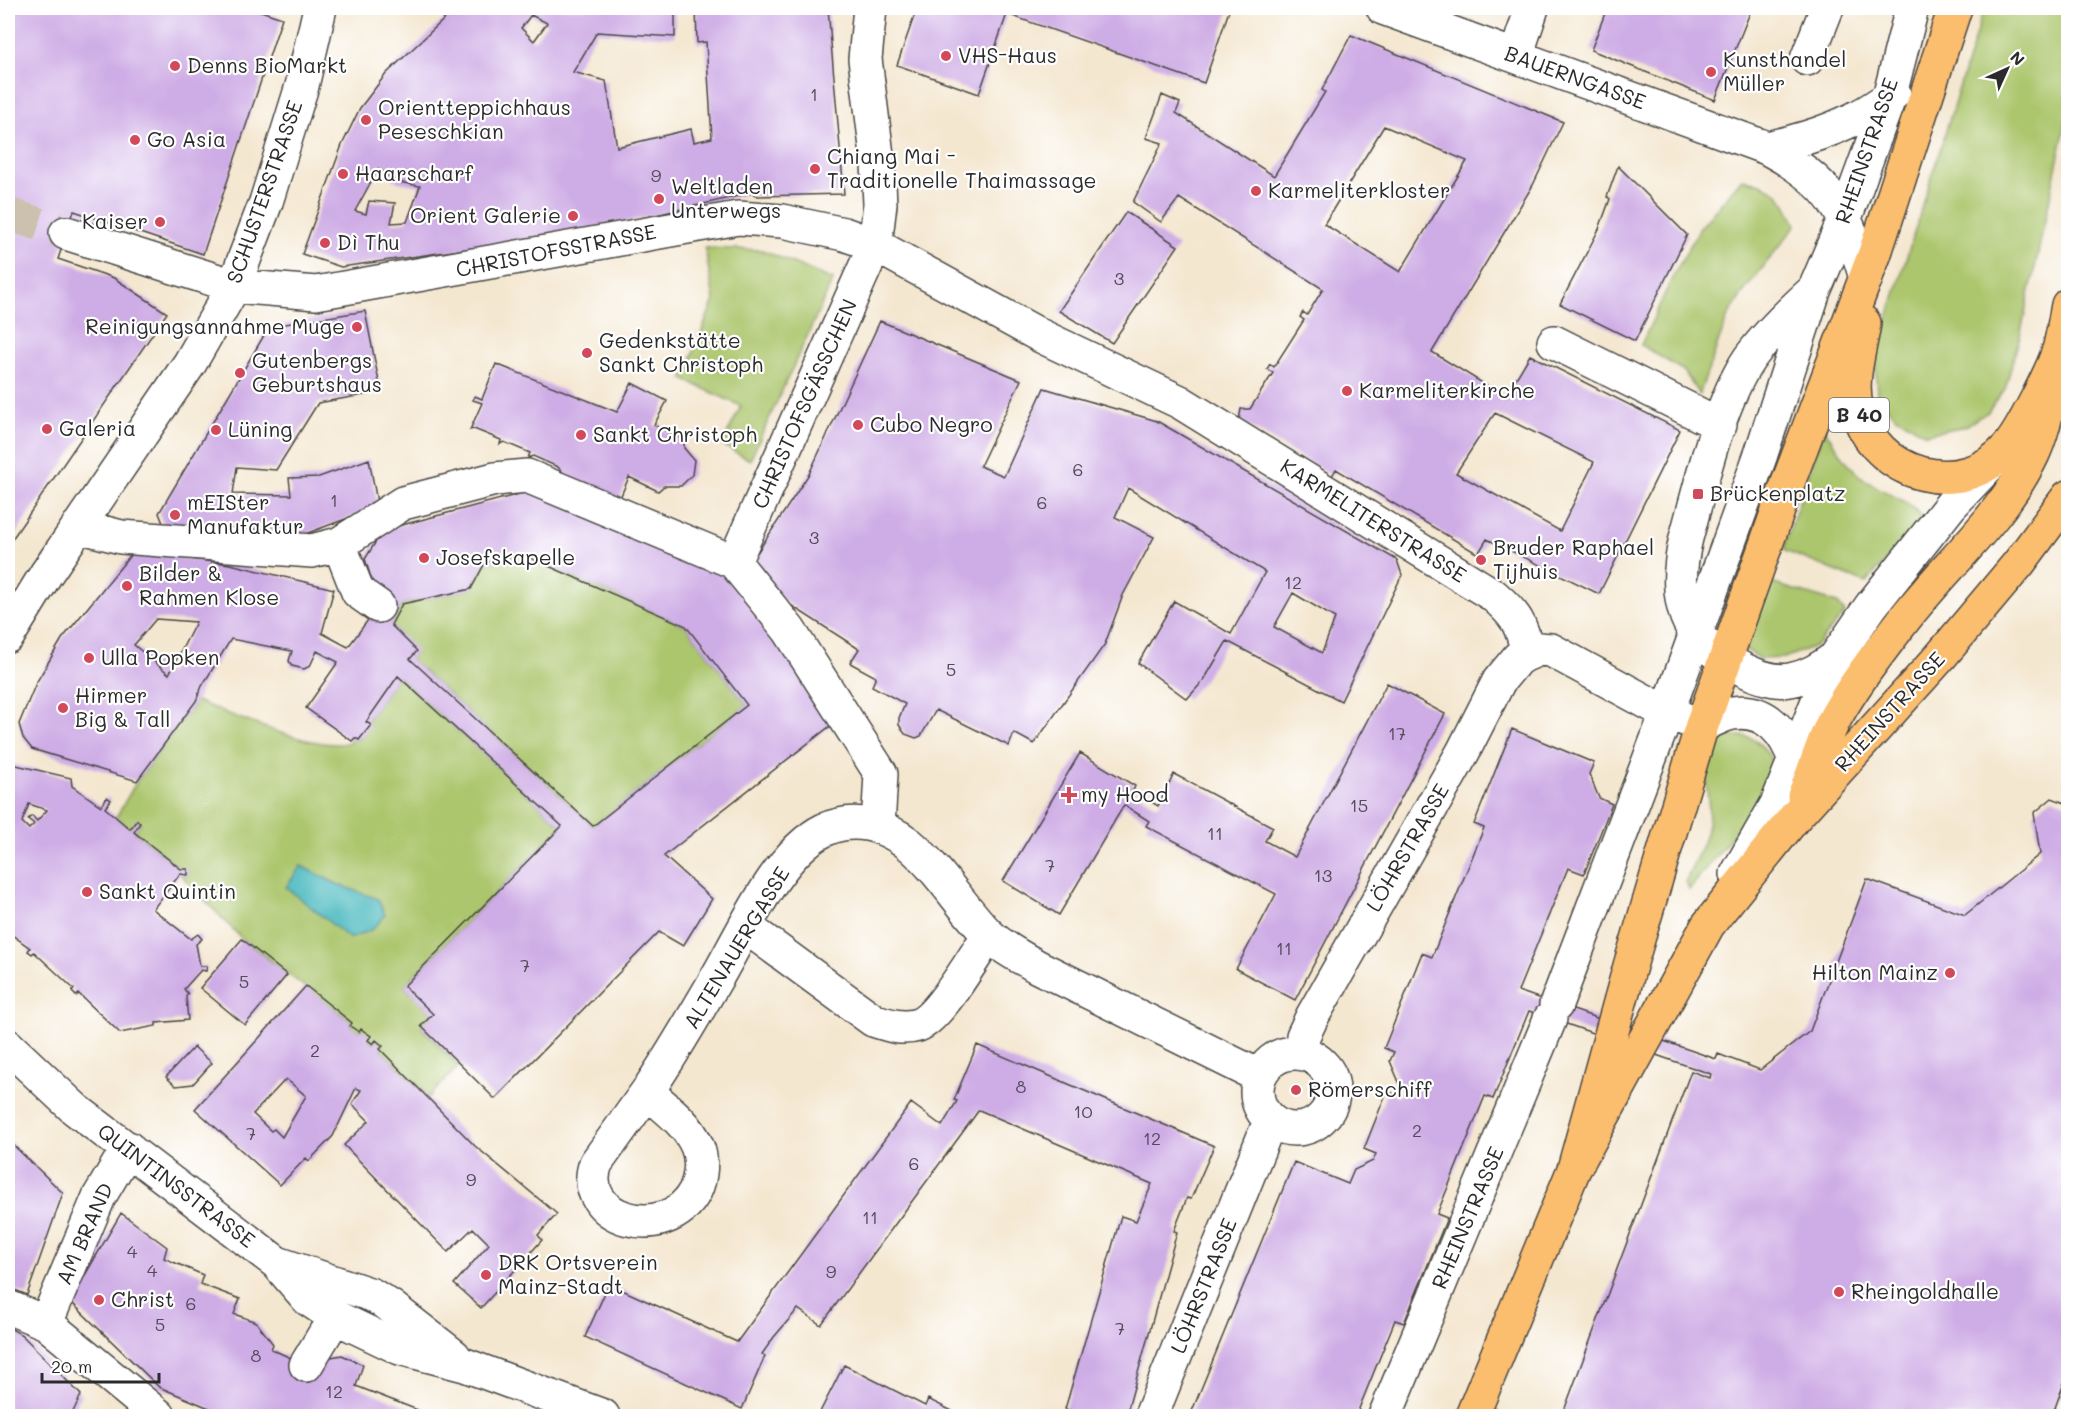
<svg xmlns="http://www.w3.org/2000/svg" width="2076" height="1424" font-family="Mali,sans-serif">
	<style>
		.green { fill: #acc66d; stroke: #6c784c; stroke-width: 1.5 }
		.water { fill: #4bbac0; stroke: #3b7276; stroke-width: 1.5 }
		.building { fill: #ceace5; fill-rule: evenodd }
		.lines { fill: none; stroke-linecap: round; stroke-linejoin: round }
		.minor-tunnel { stroke: #ccc1af; stroke-width: 33; stroke-dasharray: 33 16; stroke-linecap: butt }
		.minor-casing { stroke: #494744; stroke-width: 36 }
		.major-casing { stroke: #494744; stroke-width: 36 }
		.minor { stroke: #fff; stroke-width: 33 }
		.major { stroke: #fbbd6e; stroke-width: 33 }
		.poi-dot { fill: #d1495b; stroke: #fff; stroke-width: 2 }
		.labels { text-anchor: middle; stroke-width: 4.5; stroke-linejoin: round; paint-order: stroke }
		.number-label { font-size: 18px; fill: #544b5a }
		.shield { fill: #fff; stroke: #6b6b6b; stroke-width: 1.5 }
		.shield-label { font-size: 20px; font-weight: bold; fill: #2b2b2b }
		.poi-label { font-size: 21px; fill: #2b2b2b; stroke: #fff; text-anchor: start }
		.street-label { font-size: 21px; fill: #2b2b2b; stroke: #fff }
	</style>
	<rect width="100%" height="100%" fill="#fff"/>
	<filter id="ink" filterUnits="userSpaceOnUse"><feTurbulence type="fractalNoise" baseFrequency=".0167" numOctaves="2"/><feDisplacementMap in="SourceGraphic" scale="12" xChannelSelector="R" yChannelSelector="G"/><feConvolveMatrix kernelMatrix="1 2 1 2 8 2 1 2 1" color-interpolation-filters="sRGB"/></filter>
	<filter id="wash" filterUnits="userSpaceOnUse"><feTurbulence type="fractalNoise" baseFrequency=".008" numOctaves="4" result="noise"/><feDisplacementMap in="SourceGraphic" scale="24" xChannelSelector="R" yChannelSelector="G"/><feGaussianBlur stdDeviation="1.35" result="paint"/><feColorMatrix in="noise" values="0 0 0 0 0 0 0 0 0 0 0 0 0 0 0 0 0 1.4 0 .05"/><feComposite in="paint" operator="in"/></filter>
	<g filter="url(#wash)">
		<rect width="100%" height="100%" fill="#f4e7d0"/>
		<!-- green -->
		<path class="green" d="M 1984,8 L 2068,8 L 2068,113 L 2021,332 L 2005,389 L 1988,412 L 1965,426 L 1926,434 L 1895,416 L 1877,396 L 1875,359 Z
			M 1742,179 C 1776,186 1783,194 1796,225 L 1742,294 L 1728,316 L 1699,395 L 1684,371 L 1641,345 L 1673,276 L 1700,228 Z
			M 705,248 L 762,250 L 833,280 L 750,460 L 722,445 L 741,406 L 683,379 L 714,300 Z
			M 1824,428 C 1836,448 1849,468 1868,482 C 1884,493 1914,502 1922,518 L 1866,583 L 1785,551 L 1784,547 Z
			M 521,554 L 686,626 L 747,705 L 593,826 L 410,659 L 416,651 L 391,625 L 402,604 L 471,589 L 485,563 Z
			M 1771,583 L 1837,603 L 1845,613 L 1817,645 L 1784,658 L 1761,659 L 1743,648 L 1760,603 Z
			M 398,676 L 562,826 L 404,986 L 433,1014 L 421,1027 L 459,1066 L 429,1097 L 380,1049 L 382,1046 L 376,1040 L 373,1044 L 361,1029 L 359,1032 L 350,1026 L 352,1023 L 242,939 L 180,874 L 188,875 L 188,870 L 181,869 L 134,832 L 140,823 L 138,820 L 130,829 L 116,817 L 137,781 L 196,701 C 222,711 335,761 355,738 L 359,740 L 370,725 L 366,722 Z
			M 1728,736 C 1735,736 1745,735 1751,738 C 1763,744 1776,761 1774,775 C 1771,792 1703,871 1689,890 L 1686,881 C 1692,865 1702,849 1706,833 C 1718,793 1686,762 1728,736 Z"/>
		<!-- water -->
		<path class="water" d="M 301,866 L 337,884 L 378,899 L 385,915 L 373,929 L 350,939 L 286,887 Z"/>
		<g id="blocks">
			<!-- building -->
			<path class="building" d="M 8,8 L 252,8 L 282,18 L 203,254 L 74,211 L 58,259 L 114,278 L 167,313 L 8,545 Z
				M 456,8 L 675,8 L 675,37 L 597,32 L 573,72 L 606,81 L 617,147 L 691,129 L 694,142 L 712,138 L 706,42 L 697,43 L 696,8 L 828,8 L 844,194 L 758,196 L 751,193 L 621,223 L 530,240 L 341,267 L 302,254 L 342,145 L 360,108 L 386,74 ZM 531,15 L 547,23 L 534,41 L 521,28 ZM 378,169 L 398,182 L 420,186 L 407,222 L 391,223 L 395,203 L 369,201 L 366,214 L 355,211 Z
				M 917,8 L 1230,8 L 1204,83 L 1007,14 L 979,94 L 897,65 Z
				M 1607,8 L 1745,8 L 1751,10 L 1715,100 L 1591,50 Z
				M 1351,35 L 1563,122 L 1533,185 L 1432,352 L 1505,397 L 1530,355 L 1680,430 L 1599,594 L 1487,539 L 1478,554 L 1336,469 L 1332,476 L 1239,420 L 1241,409 L 1250,409 L 1273,373 L 1267,369 L 1270,364 L 1274,367 L 1304,320 L 1300,317 L 1303,312 L 1307,315 L 1323,289 L 1179,198 L 1161,222 L 1133,202 L 1162,143 L 1146,138 L 1162,95 L 1180,103 L 1176,113 L 1274,176 L 1325,92 L 1322,90 ZM 1384,126 L 1467,161 L 1400,272 L 1324,224 ZM 1495,413 L 1594,462 L 1560,531 L 1456,473 Z
				M 1618,166 L 1687,235 L 1635,341 L 1560,304 L 1599,229 L 1610,199 L 1607,197 Z
				M 1126,212 L 1178,246 L 1112,343 L 1059,311 Z
				M 365,311 L 381,392 L 318,403 L 276,470 L 237,467 L 233,494 L 291,495 L 289,478 L 319,477 L 369,459 L 378,507 L 297,537 L 173,530 L 163,523 L 159,513 L 266,332 L 273,326 Z
				M 880,321 L 1021,380 L 980,466 L 1004,476 L 1044,388 L 1157,421 L 1397,560 L 1402,575 L 1341,701 L 1227,641 L 1204,680 L 1187,699 L 1138,663 L 1174,601 L 1231,634 L 1265,572 L 1128,488 L 1115,517 L 1154,537 L 1123,595 L 1105,644 L 1034,744 L 1014,733 L 1009,746 L 936,710 L 921,736 L 916,738 L 905,734 L 899,725 L 899,718 L 905,704 L 872,686 L 876,677 L 850,663 L 859,649 L 767,590 L 749,565 L 809,474 ZM 1293,593 L 1335,618 L 1322,653 L 1274,627 Z
				M 496,364 L 617,412 L 632,383 L 667,401 L 654,425 L 684,440 L 684,448 L 694,460 L 692,475 L 681,486 L 664,486 L 658,491 L 629,477 L 620,498 L 570,480 L 558,467 L 533,456 L 528,458 L 530,453 L 504,442 L 500,444 L 501,440 L 474,429 L 470,430 L 482,403 L 473,400 L 475,396 L 482,399 Z
				M 535,490 L 726,575 L 839,719 L 664,856 L 712,899 L 683,946 L 659,932 L 495,1099 L 421,1026 L 433,1014 L 404,986 L 562,826 L 398,676 L 366,722 L 371,725 L 359,740 L 355,738 L 352,741 L 306,708 L 338,662 L 317,651 L 310,666 L 304,669 L 292,666 L 289,661 L 292,651 L 231,639 L 202,686 L 196,701 L 137,781 L 32,749 L 23,738 L 19,724 L 36,683 L 62,639 L 133,552 L 230,564 L 334,589 L 322,633 L 348,647 L 371,616 L 374,587 L 365,559 L 383,530 ZM 521,554 L 686,626 L 747,705 L 593,826 L 410,659 L 417,651 L 391,625 L 402,604 L 471,589 L 485,563 ZM 156,619 L 196,622 L 169,674 L 134,645 Z
				M 1387,683 L 1445,714 L 1295,1000 L 1236,969 L 1276,894 L 1146,826 L 1149,821 L 1124,805 L 1059,915 L 1003,881 L 1080,753 L 1135,786 L 1133,791 L 1158,806 L 1174,774 L 1273,827 L 1265,841 L 1295,857 Z
				M 1512,729 L 1594,763 L 1589,774 L 1599,798 L 1612,804 L 1584,874 L 1568,868 L 1518,991 L 1716,1059 L 1718,1054 L 1760,1070 L 1810,1031 L 1867,879 L 1965,915 L 2040,854 L 2034,813 L 2052,798 L 2068,804 L 2068,1372 L 2052,1416 L 1562,1416 L 1691,1071 L 1710,1078 L 1711,1074 L 1529,1011 L 1493,1099 L 1485,1096 L 1437,1214 L 1447,1218 L 1404,1323 L 1395,1320 L 1356,1416 L 1190,1416 L 1294,1162 L 1348,1184 L 1354,1170 L 1373,1161 L 1376,1154 L 1364,1149 L 1387,1091 L 1399,1096 L 1402,1089 L 1390,1061 L 1394,1052 L 1384,1048 L 1422,953 L 1432,957 L 1484,828 L 1474,824 Z
				M 8,763 L 71,778 L 72,786 L 101,806 L 107,797 L 111,800 L 105,808 L 130,829 L 137,820 L 140,823 L 134,832 L 181,869 L 188,869 L 188,875 L 180,874 L 153,909 L 191,939 L 198,934 L 202,939 L 196,944 L 200,966 L 207,966 L 206,971 L 201,970 L 184,989 L 188,994 L 186,996 L 188,1020 L 156,1023 L 156,1026 L 120,1033 L 79,994 L 76,996 L 72,992 L 74,989 L 34,952 L 32,954 L 28,951 L 30,948 L 8,932 ZM 29,804 L 47,810 L 37,821 L 32,816 L 28,819 L 34,824 L 29,829 L 22,822 Z
				M 242,939 L 287,975 L 245,1025 L 200,988 Z
				M 306,986 L 352,1023 L 350,1026 L 359,1032 L 361,1029 L 371,1036 L 368,1040 L 373,1044 L 376,1040 L 383,1046 L 380,1049 L 475,1146 L 557,1214 L 538,1235 L 542,1240 L 481,1308 L 454,1284 L 489,1244 L 473,1228 L 448,1252 L 344,1145 L 369,1121 L 352,1104 L 361,1090 L 356,1088 L 333,1136 L 309,1161 L 306,1158 L 280,1185 L 195,1109 ZM 286,1079 L 306,1096 L 282,1137 L 274,1129 L 271,1131 L 253,1114 Z
				M 977,1045 L 1214,1146 L 1191,1199 L 1187,1198 L 1174,1231 L 1177,1232 L 1126,1416 L 1092,1416 L 1065,1409 L 1121,1216 L 1136,1221 L 1152,1184 L 979,1110 L 821,1325 L 798,1309 L 774,1337 L 762,1354 L 765,1356 L 742,1409 L 585,1337 L 609,1284 L 737,1342 L 911,1103 L 942,1126 L 957,1101 L 954,1100 Z
				M 194,1047 L 212,1063 L 193,1084 L 176,1086 L 166,1077 Z
				M 8,1140 L 63,1193 L 27,1295 L 10,1288 L 8,1292 Z
				M 121,1213 L 167,1247 L 164,1258 L 203,1275 L 200,1284 L 240,1299 L 234,1314 L 256,1322 L 273,1344 L 271,1349 L 306,1365 L 315,1360 L 342,1355 L 363,1365 L 356,1386 L 433,1416 L 206,1416 L 209,1408 L 159,1387 L 70,1301 Z
				M 8,1327 L 22,1335 L 81,1395 L 71,1416 L 8,1416 Z
				M 844,1365 L 925,1406 L 928,1399 L 962,1416 L 818,1416 Z"/>
		</g>
	</g>
	<g filter="url(#ink)">
		<use href="#blocks" fill-opacity="0" stroke="#494744" stroke-width="1.5"/>
		<g class="lines">
			<!-- minor-tunnel -->
			<path class="minor-tunnel" d="M 8,214 L 66,233"/>
			<defs>
				<path id="minor" d="M 1383,8 L 1767,148 C 1831,182 1846,210 1866,278
					M 1516,56 L 1532,8
					M 1807,59 L 1827,8
					M 1767,148 C 1812,138 1858,123 1894,93
					M 66,233 L 234,286 L 316,293 L 738,218 L 782,221 L 844,234 L 875,245 L 1041,336 L 1180,402 L 1493,595 C 1516,615 1521,623 1528,653
					M 1812,292 C 1789,313 1767,334 1749,359 C 1718,405 1701,485 1686,538 C 1679,567 1676,605 1695,632 C 1711,655 1761,685 1790,680 C 1808,677 1821,668 1835,658
					M 1554,342 L 1720,425
					M 78,526 L 121,537 L 312,551 L 339,544 L 403,503 L 495,479 L 527,476 L 734,562 L 789,630 L 881,774 L 878,827
					M 339,544 L 358,592 L 378,606
					M 734,562 L 875,245 L 880,204 L 878,163 L 865,59 L 870,8
					M 8,636 L 46,574 L 190,363 L 234,286 L 266,202 L 302,86 L 320,8
					M 1737,874 L 1777,804 L 1835,658 L 1871,606 L 1951,505 L 1992,462
					M 746,927 L 873,1020 C 888,1025 902,1030 918,1025 C 940,1017 974,956 989,935
					M 1556,1005 L 1667,713 L 1761,454 L 1814,291 L 1845,218 L 1889,98 L 1912,8
					M 8,1046 L 75,1109 L 277,1263 L 308,1299 L 335,1317 L 400,1348 L 465,1365 L 603,1416
					M1257 1091a38 38 0 1 1 76 0a38 38 0 1 1-76 0Z
					M 1301,1053 L 1303,1036 L 1312,1017 L 1463,752 L 1499,681 L 1518,658 L 1539,649 L 1551,650 L 1667,713 L 1702,725 C 1711,722 1723,714 1733,713 C 1766,708 1786,733 1795,761
					M 647,1092 C 672,1055 694,1017 716,979 C 742,935 777,853 824,830 C 854,816 884,825 909,844 C 939,869 960,905 987,933 C 1001,947 1019,956 1036,966 L 1259,1076
					M 647,1092 C 665,1107 688,1124 697,1146 C 703,1160 701,1178 695,1191 C 667,1245 575,1220 596,1163 Z
					M 277,1263 L 372,1295 L 390,1306 L 454,1356
					M 8,1307 L 46,1323 L 159,1416
					M 46,1323 L 99,1197 L 128,1148
					M 306,1365 L 335,1317
					M 1151,1416 L 1270,1121
					M 1385,1416 L 1550,1019"/>
				<path id="major" d="M 1864,323 C 1860,350 1849,382 1857,409 C 1875,476 1961,501 2008,447 C 2021,433 2053,369 2059,350 C 2063,335 2065,320 2068,305
					M 1804,796 C 1814,772 1822,744 1834,720 C 1852,687 1876,656 1899,626 C 1942,568 2001,521 2033,454 C 2047,423 2052,386 2058,352
					M 1574,1169 L 1630,966 L 1702,725 L 1786,488 L 1875,253 L 1955,8
					M 1472,1416 L 1574,1169 L 1708,925 L 1795,817 L 1940,657 L 2019,563 L 2068,497"/>
			</defs>
			<!-- minor casing -->
			<use href="#minor" class="minor-casing"/>
			<!-- major casing -->
			<use href="#major" class="major-casing"/>
			<!-- minor -->
			<use href="#minor" class="minor"/>
			<!-- major -->
			<use href="#major" class="major"/>
		</g>
	</g>
	<!-- markers -->
	<g class="poi-dot">
		<circle cx="946" cy="56" r="6"/>
		<circle cx="175" cy="66" r="6"/>
		<circle cx="1711" cy="72" r="6"/>
		<circle cx="366" cy="120" r="6"/>
		<circle cx="135" cy="140" r="6"/>
		<circle cx="815" cy="169" r="6"/>
		<circle cx="343" cy="174" r="6"/>
		<circle cx="1256" cy="191" r="6"/>
		<circle cx="659" cy="199" r="6"/>
		<circle cx="573" cy="216" r="6"/>
		<circle cx="160" cy="222" r="6"/>
		<circle cx="325" cy="243" r="6"/>
		<circle cx="357" cy="327" r="6"/>
		<circle cx="587" cy="353" r="6"/>
		<circle cx="240" cy="373" r="6"/>
		<circle cx="1347" cy="391" r="6"/>
		<circle cx="858" cy="425" r="6"/>
		<circle cx="47" cy="429" r="6"/>
		<circle cx="216" cy="430" r="6"/>
		<circle cx="581" cy="435" r="6"/>
		<rect x="1692" y="488" width="12" height="12" rx="3"/>
		<circle cx="175" cy="515" r="6"/>
		<circle cx="424" cy="558" r="6"/>
		<circle cx="1481" cy="560" r="6"/>
		<circle cx="127" cy="586" r="6"/>
		<circle cx="89" cy="658" r="6"/>
		<circle cx="63" cy="708" r="6"/>
		<path d="M1066 786h6v6h6v6h-6v6h-6v-6h-6v-6h6z"/>
		<circle cx="87" cy="892" r="6"/>
		<circle cx="1950" cy="973" r="6"/>
		<circle cx="1296" cy="1090" r="6"/>
		<circle cx="486" cy="1275" r="6"/>
		<circle cx="1839" cy="1292" r="6"/>
		<circle cx="99" cy="1300" r="6"/>
	</g>
	<g class="labels">
		<!-- number labels -->
		<g class="number-label">
			<text x="814" y="101">1</text>
			<text x="656" y="182">9</text>
			<text x="1119" y="285">3</text>
			<text x="1078" y="476">6</text>
			<text x="334" y="507">1</text>
			<text x="1042" y="509">6</text>
			<text x="814" y="544">3</text>
			<text x="1293" y="589">12</text>
			<text x="951" y="676">5</text>
			<text x="1397" y="740">17</text>
			<text x="1359" y="812">15</text>
			<text x="1215" y="840">11</text>
			<text x="1050" y="872">7</text>
			<text x="1323" y="882">13</text>
			<text x="1284" y="955">11</text>
			<text x="525" y="972">7</text>
			<text x="244" y="988">5</text>
			<text x="315" y="1057">2</text>
			<text x="1021" y="1093">8</text>
			<text x="1083" y="1118">10</text>
			<text x="1417" y="1137">2</text>
			<text x="251" y="1140">7</text>
			<text x="1152" y="1145">12</text>
			<text x="914" y="1170">6</text>
			<text x="471" y="1186">9</text>
			<text x="870" y="1224">11</text>
			<text x="132" y="1258">4</text>
			<text x="152" y="1277">4</text>
			<text x="831" y="1278">9</text>
			<text x="191" y="1310">6</text>
			<text x="160" y="1331">5</text>
			<text x="1120" y="1335">7</text>
			<text x="256" y="1362">8</text>
			<text x="334" y="1398">12</text>
		</g>
		<!-- shield labels -->
		<rect class="shield" x="1829" y="398" width="60" height="34" rx="4.5"/>
		<g class="shield-label">
			<text x="1859" y="422">B 40</text>
		</g>
		<!-- poi labels -->
		<g class="poi-label">
			<text x="958" y="63">VHS-Haus</text>
			<text x="1723" y="67">Kunsthandel<tspan x="1723" dy="24">Müller</tspan></text>
			<text x="187" y="73">Denns BioMarkt</text>
			<text x="378" y="115">Orientteppichhaus<tspan x="378" dy="24">Peseschkian</tspan></text>
			<text x="147" y="147">Go Asia</text>
			<text x="827" y="164">Chiang Mai -<tspan x="827" dy="24">Traditionelle Thaimassage</tspan></text>
			<text x="355" y="181">Haarscharf</text>
			<text x="671" y="194">Weltladen<tspan x="671" dy="24">Unterwegs</tspan></text>
			<text x="1268" y="198">Karmeliterkloster</text>
			<text x="561" y="223" text-anchor="end">Orient Galerie</text>
			<text x="148" y="229" text-anchor="end">Kaiser</text>
			<text x="337" y="250">Dì Thu</text>
			<text x="345" y="334" text-anchor="end">Reinigungsannahme Muge</text>
			<text x="599" y="348">Gedenkstätte<tspan x="599" dy="24">Sankt Christoph</tspan></text>
			<text x="252" y="368">Gutenbergs<tspan x="252" dy="24">Geburtshaus</tspan></text>
			<text x="1359" y="398">Karmeliterkirche</text>
			<text x="870" y="432">Cubo Negro</text>
			<text x="59" y="436">Galeria</text>
			<text x="228" y="437">Lüning</text>
			<text x="593" y="442">Sankt Christoph</text>
			<text x="1710" y="501">Brückenplatz</text>
			<text x="187" y="510">mEISter<tspan x="187" dy="24">Manufaktur</tspan></text>
			<text x="1493" y="555">Bruder Raphael<tspan x="1493" dy="24">Tijhuis</tspan></text>
			<text x="436" y="565">Josefskapelle</text>
			<text x="139" y="581">Bilder &amp;<tspan x="139" dy="24">Rahmen Klose</tspan></text>
			<text x="101" y="665">Ulla Popken</text>
			<text x="75" y="703">Hirmer<tspan x="75" dy="24">Big &amp; Tall</tspan></text>
			<text x="1081" y="802">my Hood</text>
			<text x="99" y="899">Sankt Quintin</text>
			<text x="1938" y="980" text-anchor="end">Hilton Mainz</text>
			<text x="1308" y="1097">Römerschiff</text>
			<text x="498" y="1270">DRK Ortsverein<tspan x="498" dy="24">Mainz-Stadt</tspan></text>
			<text x="1851" y="1299">Rheingoldhalle</text>
			<text x="111" y="1307">Christ</text>
		</g>
		<!-- street labels -->
		<g class="street-label">
			<text transform="translate(1575 78) rotate(20)" y="7">BAUERNGASSE</text>
			<text transform="translate(1867 151) rotate(-71)" y="7">RHEINSTRASSE</text>
			<text transform="translate(265 192) rotate(-71)" y="7">SCHUSTERSTRASSE</text>
			<text transform="translate(556 251) rotate(-11)" y="7">CHRISTOFSSTRASSE</text>
			<text transform="translate(805 404) rotate(-66)" y="7">CHRISTOFSGÄSSCHEN</text>
			<text transform="translate(1373 521) rotate(32)" y="7">KARMELITERSTRASSE</text>
			<text transform="translate(1890 712) rotate(-48)" y="7">RHEINSTRASSE</text>
			<text transform="translate(1408 848) rotate(-60)" y="7">LÖHRSTRASSE</text>
			<text transform="translate(737 948) rotate(-59)" y="7">ALTENAUERGASSE</text>
			<text transform="translate(176 1186) rotate(37)" y="7">QUINTINSSTRASSE</text>
			<text transform="translate(1468 1218) rotate(-67)" y="7">RHEINSTRASSE</text>
			<text transform="translate(85 1234) rotate(-66)" y="7">AM BRAND</text>
			<text transform="translate(1204 1286) rotate(-68)" y="7">LÖHRSTRASSE</text>
		</g>
	</g>
	<!-- margin -->
	<rect width="2076" height="1424" fill="none" stroke="#fff" stroke-width="30"/>
	<!-- north arrow -->
	<g transform="translate(2007 69) rotate(45)" stroke="#ffffff" stroke-width="4.5" paint-order="stroke">
	<path d="M0-4.5L10 22L0 15L-10 22Z" fill="#2b2b2b"/>
	<text y="-9" font-size="16" font-weight="bold" text-anchor="middle" fill="#2b2b2b">N</text>
	</g>
	<!-- scale -->
	<path d="M42 1373v9h117v-9" fill="none" stroke="#2b2b2b" stroke-width="3"/>
	<text x="51" y="1373" font-size="18" fill="#2b2b2b" stroke="#ffffff" stroke-width="4.5" paint-order="stroke">20 m</text>
</svg>
